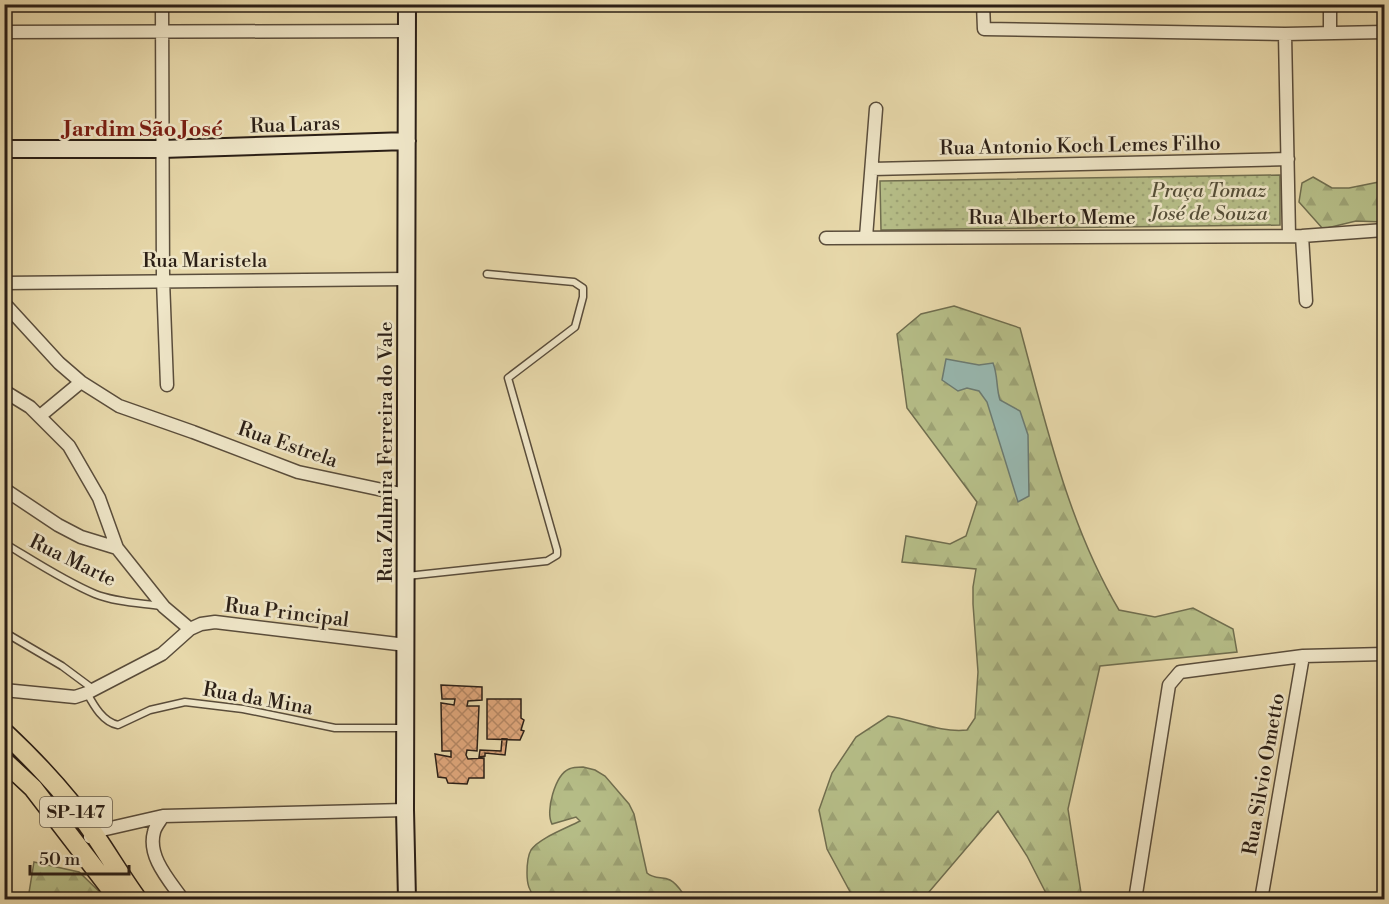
<svg xmlns="http://www.w3.org/2000/svg" width="1389" height="904" font-family="'Libre Bodoni',serif">
	<style>
		.forest { fill: url(#forest-firs); stroke: #706e4f; stroke-width: 1.5 }
		.park { fill: url(#park-dots); stroke: #706e4f; stroke-width: 1.5 }
		.water { fill: #98b8b0; stroke: #6c7b72; stroke-width: 1.5 }
		.building { fill: url(#building-cross-hatch); stroke: #2b1f16; stroke-width: 1.5 }
		.lines { fill: none; stroke-linecap: round; stroke-linejoin: round }
		.lane-casing { stroke: #5a4d3b; stroke-width: 9 }
		.street-casing { stroke: #5a4d3b; stroke-width: 15 }
		.secondary-casing { stroke: #2b1f16; stroke-width: 20 }
		.primary-casing { stroke: #2b1f16; stroke-width: 21 }
		.lane { stroke: #efe6c8; stroke-width: 6 }
		.street { stroke: #efe6c8; stroke-width: 12 }
		.secondary { stroke: #efe6c8; stroke-width: 16 }
		.primary { stroke: #e7d8aa; stroke-width: 18 }
		.labels { text-anchor: middle; stroke-width: 5; stroke-linejoin: round; paint-order: stroke }
		.shield { fill: #efe6c8; stroke: #665b4b; stroke-width: 1.5 }
		.shield-label { font-size: 18px; font-weight: bold; fill: #2b1f16 }
		.street-label { font-size: 20px; fill: #2b1f16; stroke: #efe6c8 }
		.park-label { font-size: 20px; font-style: italic; fill: #554f38; stroke: #efe6c8 }
		.quarter-label { font-size: 22px; font-weight: bold; fill: #7a1f14; stroke: #efe6c8 }
	</style>
	<defs>
		<pattern id="forest-firs" width="22" height="20" patternUnits="userSpaceOnUse" patternTransform="scale(1.5)"><rect width="22" height="20" fill="#b6be88"/><path d="M5 1l3.5 6h-7zM16 11l3.5 6h-7z" fill="#9da375"/></pattern>
		<pattern id="park-dots" width="8" height="8" patternUnits="userSpaceOnUse" patternTransform="scale(1.5)"><rect width="8" height="8" fill="#b6be88"/><path d="M2 2h.1M6 6h.1" fill="none" stroke="#9da375" stroke-width="1.8" stroke-linecap="round"/></pattern>
		<pattern id="building-cross-hatch" width="8" height="8" patternUnits="userSpaceOnUse" patternTransform="scale(1.5)"><rect width="8" height="8" fill="#dfa67b"/><path d="M0 0l8 8M0 8l8-8" fill="none" stroke="#b58764"/></pattern>
	</defs>
	<rect width="100%" height="100%" fill="#e7d8aa"/>
	<filter id="stains"><feTurbulence type="fractalNoise" baseFrequency=".00333" numOctaves="4"/><feColorMatrix values="0 0 0 0 .2 0 0 0 0 .09 0 0 0 0 .02 0 0 0 .5 -.17"/></filter>
	<radialGradient id="worn" r=".72"><stop offset=".6" stop-color="#630" stop-opacity="0"/><stop offset="1" stop-color="#630" stop-opacity=".3"/></radialGradient>
	<!-- forest -->
	<path class="forest" d="M 1313,177 L 1332,188 L 1349,188 L 1384,181 L 1384,222 L 1356,221 L 1323,229 L 1299,202 L 1302,183 Z
		M 954,306 L 1020,328 C 1046,424 1068,524 1119,610 L 1155,617 L 1193,608 L 1233,629 L 1237,652 L 1100,666 L 1068,809 L 1082,899 L 1049,899 L 1027,856 L 998,811 L 923,899 L 854,899 L 827,849 L 819,810 L 832,773 L 856,737 L 888,716 C 914,720 940,733 967,730 L 975,718 L 978,672 L 973,604 L 973,587 L 976,569 L 902,562 L 906,536 L 950,544 L 966,536 L 977,502 L 907,408 L 897,334 L 921,314 Z
		M 583,767 L 595,770 L 605,776 L 629,804 L 634,814 L 647,873 C 655,880 662,876 670,880 C 678,884 682,893 687,899 L 536,899 C 529,891 527,884 527,873 C 527,866 527,857 531,850 C 539,838 567,828 580,821 L 576,817 L 552,824 C 545,812 555,775 569,769 C 573,767 579,767 583,767 Z
		M 34,862 L 79,872 L 107,899 L 28,899 Z"/>
	<!-- park -->
	<path class="park" d="M 1280,175 L 1280,225 L 881,230 L 880,181 Z"/>
	<!-- water -->
	<path class="water" d="M 946,359 L 979,365 L 993,363 C 998,375 996,388 1000,400 L 1020,411 L 1028,435 L 1029,496 L 1018,502 L 987,402 L 979,391 L 967,388 L 958,391 L 942,380 Z"/>
	<!-- building -->
	<path class="building" d="M 441,685 L 482,687 L 482,700 L 468,701 L 467,706 L 479,706 L 477,751 L 467,750 L 466,755 L 468,759 L 484,758 L 484,778 L 469,778 L 467,784 L 448,783 L 446,778 L 438,777 L 435,754 L 451,757 L 451,751 L 442,751 L 441,703 L 454,705 L 455,699 L 442,699 Z
		M 487,699 L 521,699 L 521,718 L 524,720 L 521,730 L 524,731 L 520,740 L 487,739 Z
		M 502,739 L 507,739 L 505,755 L 485,753 L 485,756 L 479,757 L 480,750 L 501,751 Z"/>
	<g class="lines">
		<defs>
			<path id="lane" d="M 4,543 C 34,561 64,581 95,594 C 115,602 139,603 160,606
				M 407,576 L 547,561 L 557,555 L 557,550 L 508,378 L 575,327 L 583,297 L 583,288 L 574,282 L 487,274
				M 4,632 L 62,666 L 93,689
				M 87,693 C 94,706 103,722 118,725 L 150,710 L 185,702 L 243,709 L 335,728 L 405,728"/>
			<path id="street" d="M 162,4 L 163,280 L 167,385
				M 983,4 L 984,29 L 1285,34 L 1384,32
				M 4,32 L 407,31
				M 1330,32 L 1330,4
				M 1285,34 L 1289,236
				M 872,169 L 1288,159
				M 1302,236 L 1306,301
				M 866,237 L 876,109
				M 826,238 L 1302,236 L 1384,230
				M 4,283 L 407,279
				M 4,303 L 59,363 L 81,382 L 119,406 L 193,432 L 298,472 L 406,495
				M 4,391 L 30,407 L 69,446 L 99,498 L 117,548 L 164,607 L 190,629
				M 40,416 L 81,382
				M 4,489 L 58,525 L 81,537 L 117,548
				M 4,690 L 75,697 L 87,693 L 162,654 L 190,629 L 201,624 L 215,622 L 406,645
				M 163,816 C 160,821 155,827 154,832 C 147,857 170,881 183,900
				M 90,837 L 93,832 L 163,816 L 405,810
				M 1135,900 L 1169,685 L 1180,672 L 1303,656 L 1384,654
				M 1261,900 L 1303,656"/>
			<path id="secondary" d="M 4,149 L 162,149 L 407,141
				M 407,900 L 405,810 L 407,4"/>
			<path id="primary" d="M 4,732 C 36,762 69,797 94,834 C 109,856 122,878 138,900
				M 4,761 L 33,788 L 119,900"/>
		</defs>
		<!-- lane casing -->
		<use href="#lane" class="lane-casing"/>
		<!-- street casing -->
		<use href="#street" class="street-casing"/>
		<!-- secondary casing -->
		<use href="#secondary" class="secondary-casing"/>
		<!-- primary casing -->
		<use href="#primary" class="primary-casing"/>
		<!-- lane -->
		<use href="#lane" class="lane"/>
		<!-- street -->
		<use href="#street" class="street"/>
		<!-- secondary -->
		<use href="#secondary" class="secondary"/>
		<!-- primary -->
		<use href="#primary" class="primary"/>
	</g>
	<g class="labels">
		<!-- shield labels -->
		<rect class="shield" x="40" y="797" width="72" height="30" rx="4.5"/>
		<g class="shield-label">
			<text x="76" y="818">SP-147</text>
		</g>
		<!-- street labels -->
		<g class="street-label">
			<text transform="translate(295 124) rotate(-2)" y="7">Rua Laras</text>
			<text transform="translate(1080 145) rotate(-1)" y="7">Rua Antonio Koch Lemes Filho</text>
			<text x="1052" y="224">Rua Alberto Meme</text>
			<text x="205" y="267">Rua Maristela</text>
			<text transform="translate(288 444) rotate(19)" y="7">Rua Estrela</text>
			<text transform="translate(385 452) rotate(-90)" y="7">Rua Zulmira Ferreira do Vale</text>
			<text transform="translate(73 560) rotate(26)" y="7">Rua Marte</text>
			<text transform="translate(287 612) rotate(7)" y="7">Rua Principal</text>
			<text transform="translate(258 698) rotate(10)" y="7">Rua da Mina</text>
			<text transform="translate(1263 774) rotate(-80)" y="7">Rua Silvio Ometto</text>
		</g>
		<!-- park labels -->
		<g class="park-label">
			<text x="1209" y="197">Praça Tomaz<tspan x="1209" dy="23">José de Souza</tspan></text>
		</g>
		<!-- quarter labels -->
		<g class="quarter-label">
			<text x="143" y="136">Jardim São José</text>
		</g>
	</g>
	<!-- margin -->
	<rect width="1389" height="904" fill="none" stroke="#e7d8aa" stroke-width="24"/>
	<rect x="6" y="6" width="1377" height="892" fill="none" stroke="#2b1f16" stroke-width="3"/>
	<rect x="12" y="12" width="1365" height="880" fill="none" stroke="#2b1f16" stroke-width="1.5"/>
	<!-- scale -->
	<path d="M30 865v9h99v-9" fill="none" stroke="#2b1f16" stroke-width="3"/>
	<text x="39" y="865" font-size="18" fill="#2b1f16" stroke="#efe6c8" stroke-width="4.5" paint-order="stroke">50 m</text>
	<rect width="100%" height="100%" filter="url(#stains)"/>
	<rect width="100%" height="100%" fill="url(#worn)"/>
</svg>
